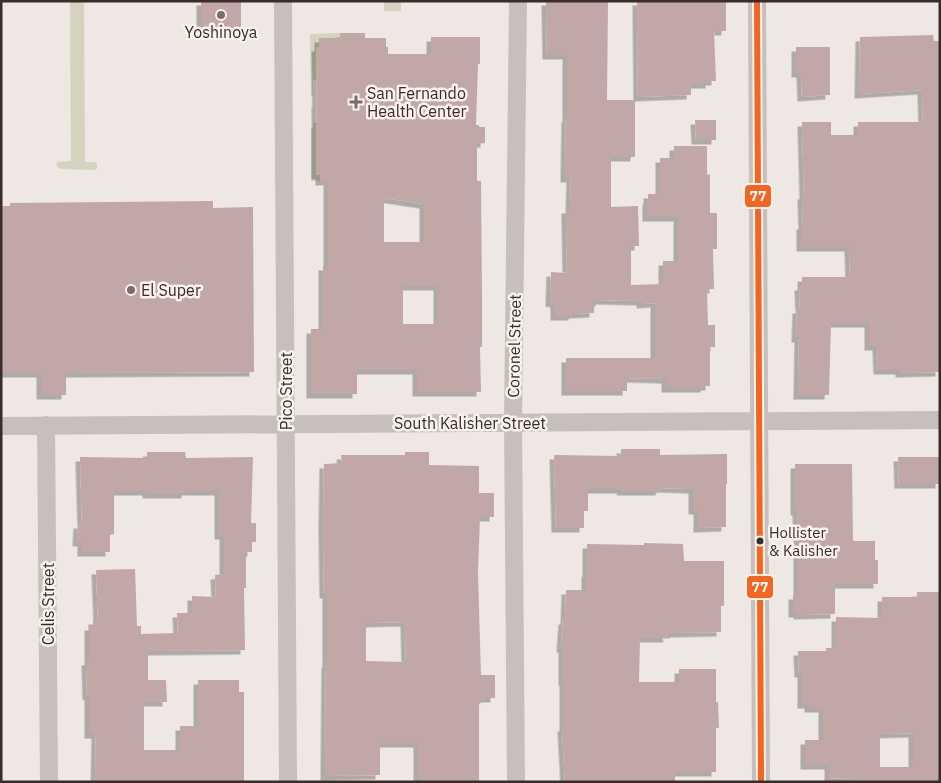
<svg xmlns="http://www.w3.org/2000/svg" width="941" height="783" font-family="'IBM Plex Sans',sans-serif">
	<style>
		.green { fill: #d3d3be }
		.building { fill: #c1a8a6; fill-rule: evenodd; filter: url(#shadow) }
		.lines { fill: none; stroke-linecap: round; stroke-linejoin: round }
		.minor { stroke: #c7bfbc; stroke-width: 18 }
		.bus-1-casing { stroke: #faf1eb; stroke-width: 10 }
		.bus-1 { stroke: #f26522; stroke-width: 6 }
		.poi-dot { fill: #786d6b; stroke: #faf1eb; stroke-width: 2 }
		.bus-dot { fill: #392c2a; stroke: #faf1eb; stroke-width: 2 }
		.labels { text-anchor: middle; stroke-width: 5; stroke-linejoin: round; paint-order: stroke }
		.bus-label { font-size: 15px; fill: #392c2a; stroke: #faf1eb; text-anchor: start }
		.poi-label { font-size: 16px; fill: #392c2a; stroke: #faf1eb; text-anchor: start }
		.street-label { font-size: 16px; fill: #392c2a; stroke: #faf1eb }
		.line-badge { stroke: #faf1eb; stroke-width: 2 }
		.badge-label { font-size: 14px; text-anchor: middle; font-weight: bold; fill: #fff }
	</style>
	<defs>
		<filter id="shadow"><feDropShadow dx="-4.5" dy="4.5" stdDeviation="0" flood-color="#0004"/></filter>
	</defs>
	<rect width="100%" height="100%" fill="#eee7e4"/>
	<!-- green -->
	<path class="green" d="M 70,1 L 84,1 L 85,162 L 94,162 L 97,164 L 97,168 L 94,170 L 61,169 C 57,168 56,165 57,162 L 71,161 Z
		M 384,1 L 401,1 L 401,11 L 384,11 Z
		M 340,33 L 340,38 L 319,38 L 319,47 L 316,47 L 317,80 L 313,80 L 313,96 L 311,96 L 310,34 Z
		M 311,107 L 313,107 L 313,123 L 316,123 L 316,175 L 320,175 L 320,181 L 311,181 Z"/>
	<!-- building -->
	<path class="building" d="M 201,1 L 241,1 L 241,28 L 201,28 Z
		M 546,1 L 608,1 L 607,100 L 635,100 L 635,157 L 611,157 L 611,207 L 638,206 L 639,246 L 631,246 L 631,285 L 663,284 L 663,261 L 678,261 L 678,217 L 647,217 L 647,200 L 648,200 L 648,194 L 660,194 L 660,158 L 674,158 L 674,146 L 707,146 L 707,174 L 710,175 L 710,213 L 717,213 L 717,249 L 713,249 L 714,289 L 707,289 L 708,325 L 715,325 L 715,347 L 710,347 L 710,386 L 705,386 L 705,388 L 666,388 L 666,379 L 627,378 L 627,391 L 566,391 L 566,358 L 655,358 L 655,303 L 641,304 L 641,301 L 600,300 L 600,302 L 594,302 L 594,313 L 573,314 L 573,316 L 555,316 L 555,303 L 550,302 L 551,272 L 567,273 L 566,209 L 570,209 L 571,178 L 565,178 L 566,118 L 567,118 L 567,55 L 547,55 Z
		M 637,1 L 726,1 L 726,31 L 714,31 L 716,81 L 710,81 L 710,84 L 691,84 L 691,95 L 638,97 Z
		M 340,33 L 365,33 L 365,38 L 386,38 L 386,47 L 388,47 L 388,54 L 431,54 L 431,37 L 480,37 L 480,64 L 478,64 L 476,125 L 479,125 L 479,127 L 485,127 L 485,143 L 477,144 L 477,181 L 481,181 L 482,297 L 482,347 L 480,347 L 481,392 L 417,392 L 417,370 L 357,370 L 357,394 L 311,394 L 311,329 L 323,329 L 323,266 L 328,266 L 328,181 L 320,181 L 320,175 L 316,175 L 316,123 L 317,123 L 316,47 L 319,47 L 319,38 L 340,38 ZM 384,198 L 424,204 L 424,242 L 384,242 ZM 403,286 L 438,286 L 438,324 L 403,324 Z
		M 933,35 L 934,41 L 940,41 L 940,372 L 900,373 L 900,370 L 878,370 L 877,346 L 869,346 L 869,323 L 831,323 L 829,395 L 798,395 L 799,338 L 796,338 L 797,309 L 800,309 L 799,286 L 802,286 L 802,277 L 850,277 L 849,247 L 801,247 L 801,225 L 803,225 L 802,195 L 804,195 L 802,122 L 831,122 L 831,135 L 858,135 L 858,122 L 923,122 L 922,90 L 859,94 L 860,37 Z
		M 796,47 L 830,47 L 830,95 L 802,97 L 801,73 L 796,73 Z
		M 695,120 L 716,120 L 716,140 L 696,140 Z
		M 213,201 L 213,208 L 253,207 L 254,372 L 66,373 L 66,395 L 41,395 L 41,373 L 1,373 L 1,206 L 10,206 L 10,203 Z
		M 621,449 L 660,449 L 660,455 L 727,454 L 727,484 L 726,484 L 726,527 L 698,528 L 698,510 L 693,510 L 693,489 L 661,488 L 660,491 L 621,491 L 622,489 L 588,489 L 588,511 L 584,511 L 584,528 L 556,528 L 554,455 L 621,456 Z
		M 147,452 L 185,452 L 186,458 L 253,457 L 251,523 L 256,523 L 256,542 L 252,542 L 252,552 L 246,552 L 246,588 L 244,588 L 245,650 L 148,651 L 148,680 L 166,680 L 167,702 L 144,702 L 144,750 L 180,750 L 180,726 L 198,726 L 198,680 L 239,680 L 239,692 L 244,692 L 244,782 L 95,782 L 96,734 L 89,734 L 89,696 L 87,695 L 86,661 L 89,661 L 89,626 L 93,626 L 93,620 L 98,620 L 96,570 L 135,569 L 137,626 L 141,626 L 141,634 L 178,633 L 177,613 L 192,613 L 192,596 L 216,597 L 215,575 L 224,574 L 224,535 L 219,535 L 219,491 L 186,491 L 186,494 L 147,494 L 147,491 L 114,491 L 114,534 L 110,535 L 110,552 L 82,552 L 82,542 L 77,542 L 78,524 L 82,524 L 80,457 L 147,458 Z
		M 405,452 L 429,452 L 429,465 L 479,466 L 479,493 L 494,493 L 494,517 L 480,517 L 478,573 L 481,675 L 495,675 L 495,698 L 485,698 L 484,700 L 479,700 L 479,782 L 418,782 L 418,743 L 380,743 L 380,775 L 325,776 L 326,663 L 327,663 L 327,594 L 324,594 L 323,527 L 324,464 L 342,463 L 341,455 L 405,455 ZM 405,622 L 406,662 L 366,661 L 366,623 Z
		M 898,457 L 940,457 L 940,484 L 899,484 Z
		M 795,464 L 852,464 L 853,541 L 875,541 L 875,560 L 878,560 L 878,584 L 835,584 L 835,614 L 798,615 L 798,613 L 793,613 L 793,595 L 798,595 L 798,538 L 797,511 L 795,511 Z
		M 644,543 L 683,544 L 684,561 L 724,561 L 724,606 L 721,606 L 721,632 L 674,633 L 674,634 L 667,634 L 668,638 L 640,638 L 639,682 L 679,682 L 679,669 L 716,669 L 716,702 L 718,702 L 719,728 L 716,728 L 716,772 L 675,772 L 675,782 L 565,782 L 562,727 L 564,727 L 564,681 L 563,681 L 563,648 L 561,648 L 563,620 L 565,620 L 566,590 L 586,590 L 586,574 L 587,571 L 587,544 L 644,545 Z
		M 917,592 L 940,592 L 940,782 L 853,782 L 853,779 L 829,778 L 829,765 L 805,765 L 805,740 L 823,740 L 823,708 L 809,708 L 809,704 L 802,704 L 802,673 L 799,673 L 798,651 L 826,651 L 826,648 L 836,648 L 836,617 L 882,618 L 882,597 L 917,597 ZM 913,733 L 913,767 L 880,767 L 880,734 Z"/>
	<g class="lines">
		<!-- minor -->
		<path class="minor" d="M 283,1 L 288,782
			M 757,1 L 761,782
			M 46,425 L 49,782
			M 1,426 L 940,420
			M 516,782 L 513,422 L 518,1"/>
		<defs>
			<path id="bus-1" d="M 757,1 L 761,782"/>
		</defs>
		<!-- bus-1 casing -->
		<use href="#bus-1" class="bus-1-casing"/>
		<!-- bus-1 -->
		<use href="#bus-1" class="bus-1"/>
	</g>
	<!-- markers -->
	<g class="poi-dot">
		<circle cx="221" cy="15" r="5"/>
		<path d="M353.5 94.5h5v5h5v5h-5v5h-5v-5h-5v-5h5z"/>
		<circle cx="131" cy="290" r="5"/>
	</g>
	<circle class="bus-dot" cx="760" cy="541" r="4.5"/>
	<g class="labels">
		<!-- bus labels -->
		<g class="bus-label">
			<text x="769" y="538">Hollister<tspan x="769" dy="18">&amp; Kalisher</tspan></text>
		</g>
		<!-- poi labels -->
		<g class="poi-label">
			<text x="221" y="38" text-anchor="middle">Yoshinoya</text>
			<text x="367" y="99">San Fernando<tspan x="367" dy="18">Health Center</tspan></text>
			<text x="141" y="296">El Super</text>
		</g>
		<!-- street labels -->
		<g class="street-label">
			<text transform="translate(514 346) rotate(-89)" y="6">Coronel Street</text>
			<text transform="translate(286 391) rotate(-90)" y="6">Pico Street</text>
			<text x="470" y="429">South Kalisher Street</text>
			<text transform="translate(48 604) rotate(-90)" y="6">Celis Street</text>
		</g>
	</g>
	<g class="line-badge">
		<rect x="744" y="184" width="28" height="24" rx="5" fill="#f26522"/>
		<rect x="746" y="575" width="28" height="24" rx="5" fill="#f26522"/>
	</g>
	<g class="badge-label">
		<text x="758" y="201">77</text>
		<text x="760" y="592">77</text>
	</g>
	<!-- border -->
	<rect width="941" height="783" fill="none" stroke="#392c2a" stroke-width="5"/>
</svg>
